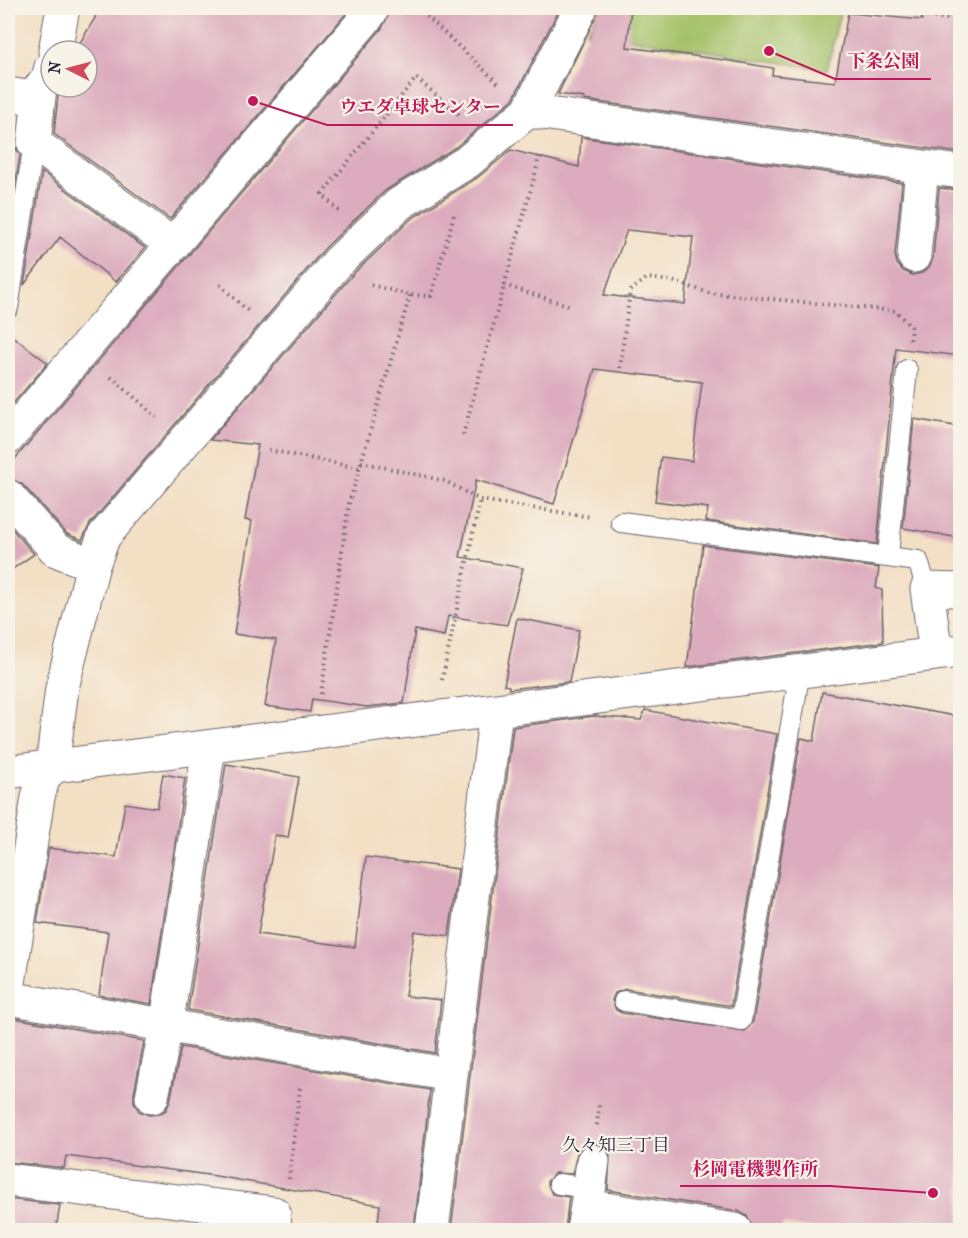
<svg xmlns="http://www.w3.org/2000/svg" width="968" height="1238" font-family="'IM FELL French Canon','Noto Serif JP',serif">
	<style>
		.green { fill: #a4c168; stroke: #637252; stroke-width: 1.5 }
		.building { fill: #dcabbd; fill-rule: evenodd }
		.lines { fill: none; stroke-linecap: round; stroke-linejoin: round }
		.service-casing { stroke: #6b646b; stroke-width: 22 }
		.minor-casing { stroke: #6b646b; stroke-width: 35 }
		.path { stroke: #6b646b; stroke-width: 4; stroke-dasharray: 1.5 4.5; stroke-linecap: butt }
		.service { stroke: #fff; stroke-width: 20 }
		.minor { stroke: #fff; stroke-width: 33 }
		.labels { text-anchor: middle; stroke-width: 4.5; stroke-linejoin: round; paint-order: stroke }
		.neighbourhood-label { font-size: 18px; fill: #22223b; stroke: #f7f3e8 }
		.leader { fill: none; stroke: #c2185b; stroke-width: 2 }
		.callout-dot { fill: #c2185b; stroke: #f7f3e8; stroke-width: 2 }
		.callout-label { font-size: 18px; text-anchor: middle; font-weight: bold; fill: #c2185b; stroke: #f7f3e8; stroke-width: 4.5; stroke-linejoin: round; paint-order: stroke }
	</style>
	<rect width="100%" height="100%" fill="#f7f3e8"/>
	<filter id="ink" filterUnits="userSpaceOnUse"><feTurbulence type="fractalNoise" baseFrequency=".0167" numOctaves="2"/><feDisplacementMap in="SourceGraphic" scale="12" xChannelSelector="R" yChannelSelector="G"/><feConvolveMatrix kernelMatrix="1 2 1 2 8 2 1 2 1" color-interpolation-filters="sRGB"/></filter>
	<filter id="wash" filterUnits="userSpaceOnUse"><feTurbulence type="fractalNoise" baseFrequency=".008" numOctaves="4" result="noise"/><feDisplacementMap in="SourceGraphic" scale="24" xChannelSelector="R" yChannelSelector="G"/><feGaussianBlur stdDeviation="1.35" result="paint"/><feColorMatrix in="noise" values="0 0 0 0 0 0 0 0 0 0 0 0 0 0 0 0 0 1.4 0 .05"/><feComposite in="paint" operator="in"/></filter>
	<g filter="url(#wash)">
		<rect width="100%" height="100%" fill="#f3dfc4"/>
		<!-- green -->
		<path class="green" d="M 601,8 L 914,8 L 914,15 L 841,8 L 827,70 L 586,32 Z"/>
		<g id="blocks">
			<!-- building -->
			<path class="building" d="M 96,8 L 351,8 L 170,219 L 54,134 L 58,96 L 64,87 L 87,87 L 87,51 L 75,51 L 95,18 Z
				M 392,8 L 560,8 L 513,99 L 456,147 L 386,190 L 326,247 L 90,524 L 82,540 L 67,534 L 22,484 L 8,478 L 8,467 L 382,28 Z
				M 600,8 L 631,8 L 627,47 L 731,61 L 773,68 L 772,75 L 835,82 L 848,13 L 922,20 L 922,8 L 960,8 L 960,153 L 584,100 L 584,98 L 558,94 Z
				M 581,137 L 902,183 L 895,255 L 897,264 L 903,271 L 912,275 L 922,273 L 929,267 L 933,258 L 939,188 L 960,190 L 960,356 L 896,348 L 877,544 L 706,521 L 708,508 L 655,501 L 661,457 L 692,461 L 702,382 L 595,369 L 554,504 L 476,480 L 460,557 L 523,568 L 507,625 L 448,616 L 444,636 L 415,630 L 404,703 L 367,707 L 312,699 L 310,712 L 265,706 L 276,640 L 234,634 L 252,521 L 245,520 L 258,445 L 210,440 L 353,274 L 411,219 L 477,178 L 511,150 L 579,167 ZM 627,230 L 693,237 L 685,304 L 604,295 Z
				M 16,148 L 20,155 L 11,212 L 8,211 L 8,163 Z
				M 42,172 L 145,248 L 116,282 L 60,237 L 24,285 Z
				M 8,333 L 48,363 L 10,407 L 8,405 Z
				M 914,419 L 960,427 L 960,538 L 903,528 Z
				M 8,524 L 34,554 L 8,572 Z
				M 703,545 L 879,568 L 876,588 L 882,590 L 883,642 L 687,667 Z
				M 517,618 L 579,630 L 569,682 L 509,689 L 509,686 L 504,685 Z
				M 822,692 L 960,717 L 960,1230 L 822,1230 L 782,1224 L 781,1230 L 753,1230 L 747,1216 L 738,1211 L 608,1190 L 610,1154 L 605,1147 L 595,1142 L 585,1144 L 578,1150 L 572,1174 L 555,1173 L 547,1182 L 552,1194 L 569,1197 L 565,1230 L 451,1230 L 513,727 L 594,716 L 641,720 L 645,710 L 777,734 L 731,1006 L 626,989 L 615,993 L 612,1000 L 616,1010 L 622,1013 L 745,1031 L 753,1022 L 801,738 L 814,741 Z
				M 226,764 L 299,777 L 288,838 L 275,835 L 258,934 L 355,947 L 366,857 L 458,869 L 449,936 L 414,931 L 405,996 L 441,1000 L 435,1053 L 188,1010 Z
				M 163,774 L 185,778 L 151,1004 L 99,995 L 108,932 L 37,923 L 49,848 L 116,857 L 125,803 L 157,808 Z
				M 8,1017 L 144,1041 L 134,1094 L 134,1102 L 139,1111 L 149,1115 L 159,1114 L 166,1110 L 170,1101 L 181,1047 L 430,1090 L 414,1230 L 377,1230 L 380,1205 L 216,1176 L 66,1156 L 64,1168 L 8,1162 Z
				M 8,1199 L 60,1205 L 56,1230 L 8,1230 Z"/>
		</g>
	</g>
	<g filter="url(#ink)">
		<use href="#blocks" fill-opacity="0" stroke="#6b646b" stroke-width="1.5"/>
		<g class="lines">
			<defs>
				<path id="service" d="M 8,308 L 34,143
					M 621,522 L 918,561 L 927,589
					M 888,556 L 907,370
					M 624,1001 L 741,1020 L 800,671
					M 559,1184 L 589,1188"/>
				<path id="minor" d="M 55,51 L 63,8
					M 40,88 L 34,143 L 173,245
					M 8,94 L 32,98 L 48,79 L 51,67
					M 528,111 L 960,172
					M 914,256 L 922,167
					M 8,438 L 368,16 L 373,8
					M 8,496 L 56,550 L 93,565
					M 936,654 L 927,589 L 960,590
					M 8,772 L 960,651
					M 8,989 L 38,797 L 43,779 L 52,767 L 62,688 L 93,565 L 104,536 L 339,261 L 399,204 L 467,162 L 528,111 L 581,8
					M 8,998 L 451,1075
					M 152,1097 L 166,1027 L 209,748
					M 8,1180 L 274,1213 L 275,1230
					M 587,1206 L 593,1161
					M 432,1230 L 496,711
					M 583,1230 L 587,1206 L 735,1230"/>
			</defs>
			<!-- service casing -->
			<use href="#service" class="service-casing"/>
			<!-- minor casing -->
			<use href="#minor" class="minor-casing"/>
			<!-- path -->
			<path class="path" d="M 418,8 L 499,84
				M 914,9 L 918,16 L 960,20
				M 339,211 L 322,194 L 416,78 L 461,116
				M 220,285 L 248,311
				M 371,285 L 410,295 L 431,296 L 454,215
				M 504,285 L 570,306
				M 620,368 L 630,291 L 647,278 L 672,281 L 709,293 L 896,311 L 911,327 L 910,340
				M 111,377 L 157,417
				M 463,435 L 537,167 L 539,153
				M 269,450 L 359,468
				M 361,462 L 445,481 L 480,500 L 591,517
				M 442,680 L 480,500
				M 321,694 L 349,504 L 410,295
				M 597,1125 L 599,1105
				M 289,1179 L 300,1088"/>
			<!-- service -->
			<use href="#service" class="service"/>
			<!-- minor -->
			<use href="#minor" class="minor"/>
		</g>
	</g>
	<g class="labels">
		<!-- neighbourhood labels -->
		<g class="neighbourhood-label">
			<text x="616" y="1151">久々知三丁目</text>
		</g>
	</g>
	<!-- callouts -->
	<path class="leader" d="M769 51L835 79H931M253 101L327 125H513M933 1193L830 1186H680"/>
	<g class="callout-dot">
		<circle cx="769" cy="51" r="6"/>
		<circle cx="253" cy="101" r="6"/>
		<circle cx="933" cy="1193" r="6"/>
	</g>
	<g class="callout-label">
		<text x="883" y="67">下条公園</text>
		<text x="420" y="113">ウエダ卓球センター</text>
		<text x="755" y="1175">杉岡電機製作所</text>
	</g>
	<!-- margin -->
	<rect width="968" height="1238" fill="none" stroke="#f7f3e8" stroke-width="30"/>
	<!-- north arrow -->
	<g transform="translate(69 69) rotate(276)"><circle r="28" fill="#f7f3e8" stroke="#a29fa3" stroke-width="1.5"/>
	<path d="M0-4.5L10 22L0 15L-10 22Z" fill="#d1495b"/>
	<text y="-9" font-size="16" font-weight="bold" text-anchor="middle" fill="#22223b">N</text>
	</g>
</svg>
